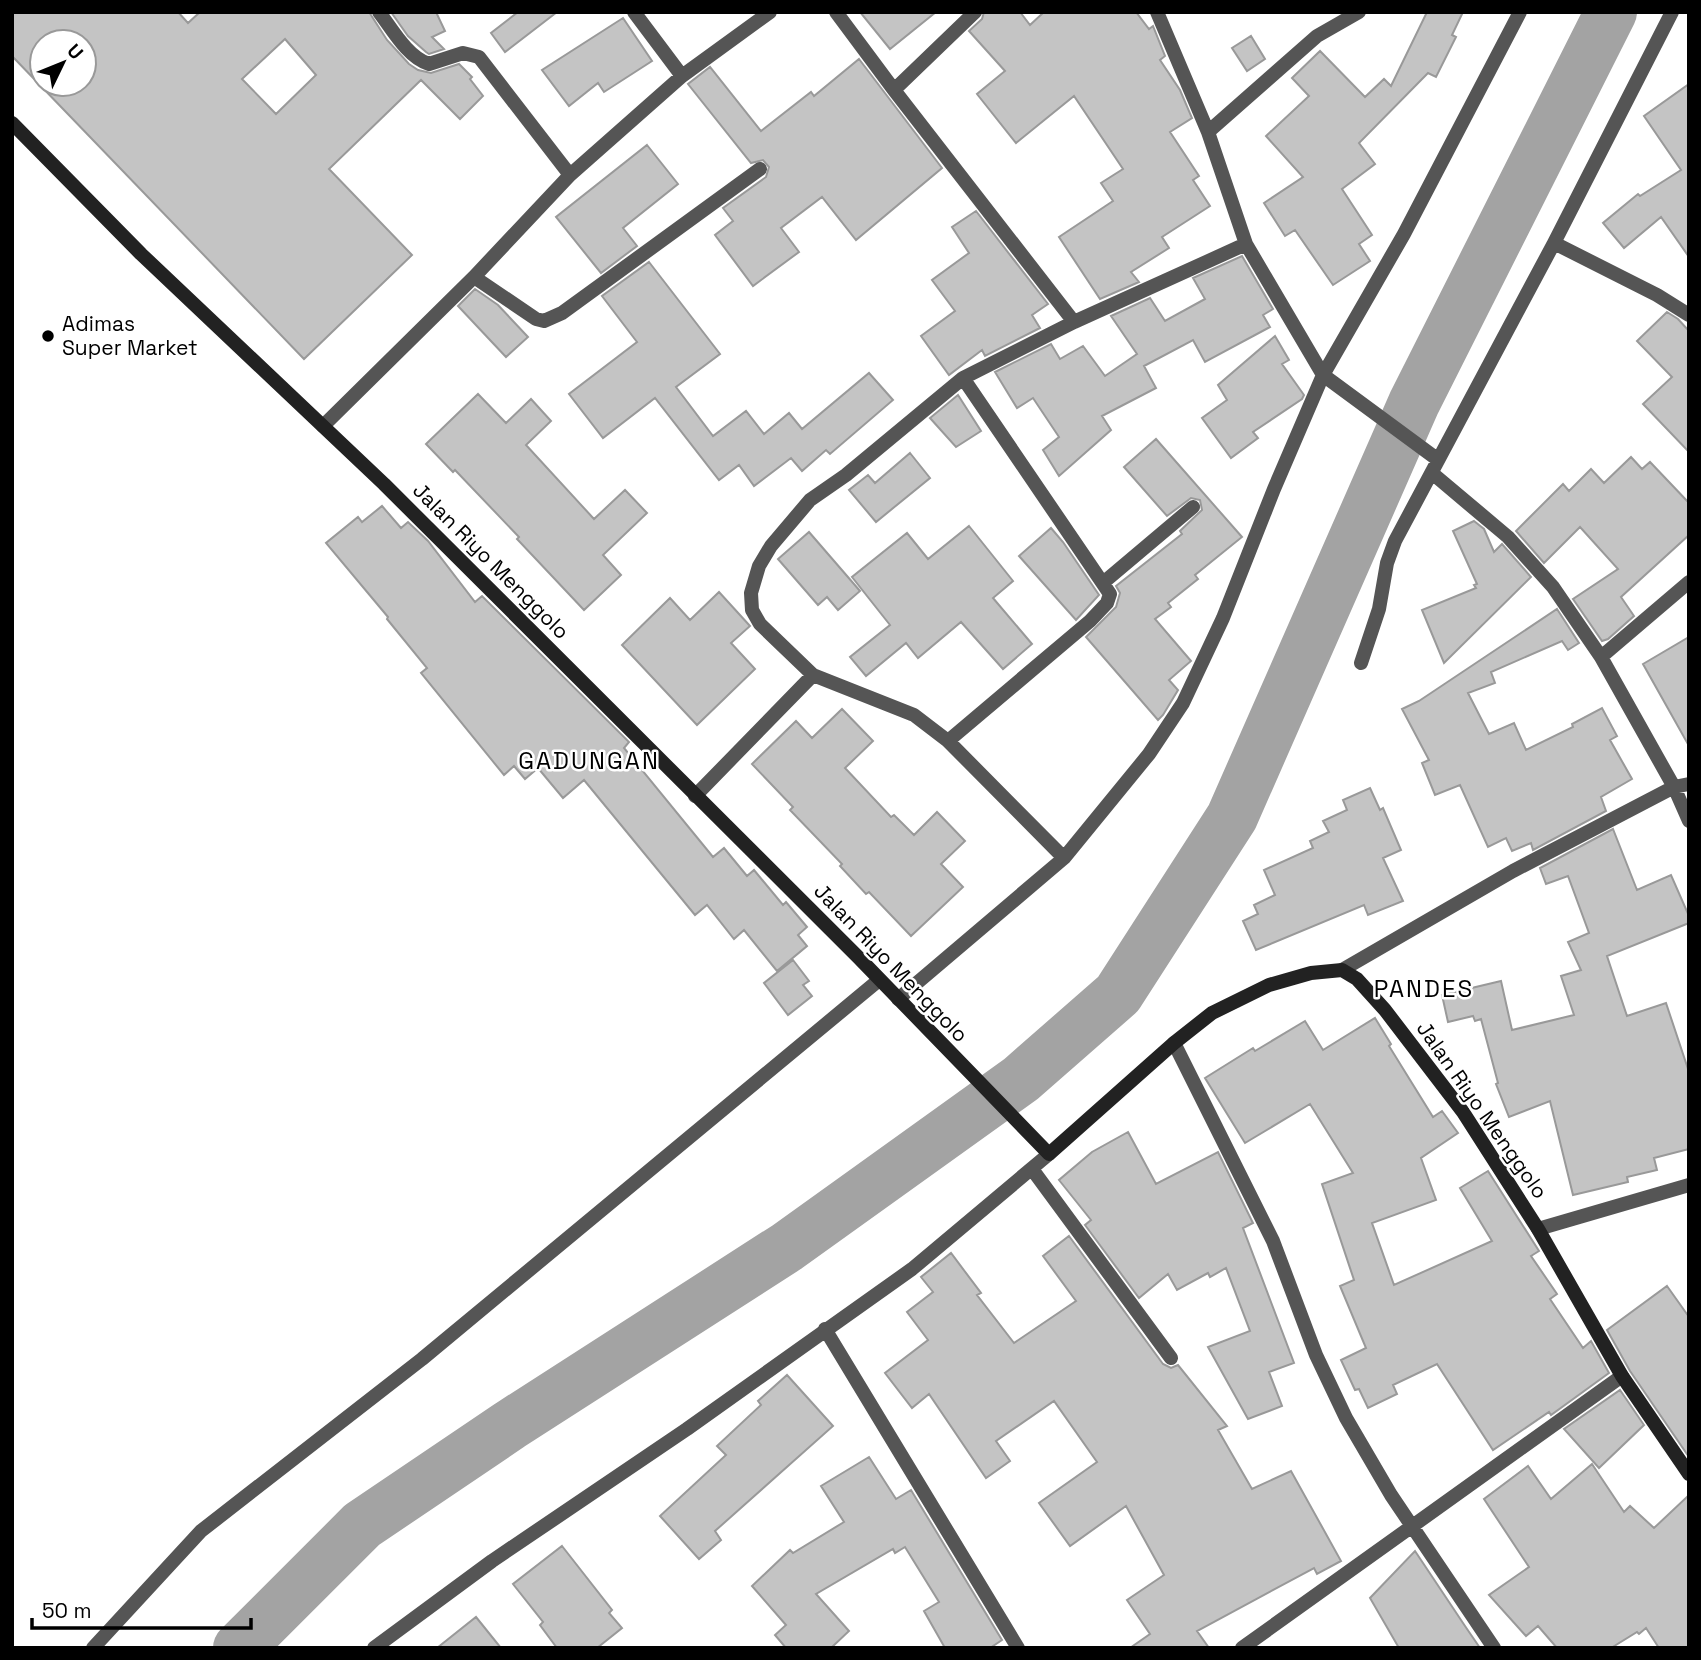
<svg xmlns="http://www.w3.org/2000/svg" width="1701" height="1660" font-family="'Space Grotesk',sans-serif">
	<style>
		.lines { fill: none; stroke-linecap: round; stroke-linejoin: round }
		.river { stroke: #a3a3a3; stroke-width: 52 }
		.building { fill: #c4c4c4; stroke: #999; stroke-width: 2; fill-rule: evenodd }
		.street { stroke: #555; stroke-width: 14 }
		.secondary { stroke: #222; stroke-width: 14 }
		.poi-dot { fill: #000; stroke: #fff; stroke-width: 2.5 }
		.labels { text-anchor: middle; stroke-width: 5; stroke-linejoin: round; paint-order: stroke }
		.poi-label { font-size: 21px; fill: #000; stroke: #fff; text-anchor: start }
		.street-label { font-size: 21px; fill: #000; stroke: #fff }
		.quarter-label { font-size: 24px; letter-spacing: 2px; fill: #000; stroke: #fff }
	</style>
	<rect width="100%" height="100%" fill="#fff"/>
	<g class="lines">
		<!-- river -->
		<path class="river" d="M 239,1648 L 362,1525 L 510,1425 L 787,1247 L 1021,1079 L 1118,994 L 1232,817 L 1414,403 L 1611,12"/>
	</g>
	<!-- building -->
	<path class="building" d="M 12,12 L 178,12 L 188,23 L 200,12 L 369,12 L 387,40 L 409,64 L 418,70 L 431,73 L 459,64 L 472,77 L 470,79 L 483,96 L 460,119 L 421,80 L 329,169 L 412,255 L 304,359 L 12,56 ZM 285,39 L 316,75 L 276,114 L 242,79 ZM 42,42 L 84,42 L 84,84 L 42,84 Z
		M 391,12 L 436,12 L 445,31 L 432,37 L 444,49 L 429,54 L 426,52 L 408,36 Z
		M 518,12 L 557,12 L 505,52 L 491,33 Z
		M 860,12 L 936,12 L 890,49 Z
		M 984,12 L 1020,12 L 1030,25 L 1044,12 L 1136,12 L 1149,29 L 1153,26 L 1165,56 L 1160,60 L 1180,90 L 1192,118 L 1170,132 L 1199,176 L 1193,180 L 1210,206 L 1162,237 L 1169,248 L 1131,272 L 1139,282 L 1100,299 L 1059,237 L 1113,201 L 1101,183 L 1123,169 L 1074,96 L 1016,143 L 977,94 L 1005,71 L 969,31 L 982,19 Z
		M 1427,12 L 1463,12 L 1452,35 L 1456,37 L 1436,77 L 1428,73 L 1359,143 L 1375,164 L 1342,189 L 1372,235 L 1359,244 L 1370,261 L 1333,285 L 1295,230 L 1285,236 L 1264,203 L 1303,177 L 1266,136 L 1309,96 L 1292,78 L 1320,51 L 1365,97 L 1384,79 L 1391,86 Z
		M 623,18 L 652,61 L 604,92 L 598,83 L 569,106 L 542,70 Z
		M 1251,36 L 1265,59 L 1247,71 L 1232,48 Z
		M 859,59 L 942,168 L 856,240 L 822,197 L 781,228 L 799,252 L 753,286 L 715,235 L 733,221 L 723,208 L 766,177 L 769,167 L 763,160 L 751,163 L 688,84 L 710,67 L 761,131 L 811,92 L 814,96 Z
		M 1689,84 L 1689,257 L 1661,217 L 1624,248 L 1603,223 L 1638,194 L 1640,196 L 1681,170 L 1644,116 Z
		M 647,145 L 678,184 L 623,228 L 637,246 L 601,273 L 556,217 Z
		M 976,211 L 1048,304 L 1032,315 L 1040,328 L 985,356 L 982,350 L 949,375 L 921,336 L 955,311 L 932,280 L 969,253 L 952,227 Z
		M 1242,256 L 1273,309 L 1263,315 L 1270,327 L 1205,362 L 1193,340 L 1144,366 L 1156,388 L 1102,416 L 1111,430 L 1059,476 L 1043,450 L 1059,437 L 1033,398 L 1017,408 L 995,372 L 1051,344 L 1060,359 L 1083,346 L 1105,376 L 1137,354 L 1111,316 L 1150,298 L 1165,321 L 1205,299 L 1193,278 Z
		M 649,262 L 720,354 L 676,387 L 713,436 L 746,411 L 764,434 L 789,413 L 802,429 L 869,373 L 893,400 L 830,454 L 826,450 L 802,471 L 791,458 L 754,486 L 739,465 L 719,480 L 655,398 L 603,438 L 569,394 L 637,342 L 602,296 Z
		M 475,289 L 498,305 L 528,337 L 506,357 L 458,306 Z
		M 1667,312 L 1678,319 L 1689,331 L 1689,452 L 1643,404 L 1672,377 L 1637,341 Z
		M 1275,336 L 1289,360 L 1282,364 L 1304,395 L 1302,399 L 1253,432 L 1258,438 L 1231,458 L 1202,418 L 1227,400 L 1218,385 Z
		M 478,394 L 506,423 L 531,399 L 551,421 L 526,445 L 594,519 L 625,490 L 647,513 L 603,555 L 621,575 L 584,610 L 517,539 L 519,537 L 455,470 L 453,472 L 426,444 Z
		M 958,395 L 981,431 L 956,447 L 930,418 Z
		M 1156,439 L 1242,537 L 1195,575 L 1198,579 L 1168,603 L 1171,607 L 1155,619 L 1191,661 L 1169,680 L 1178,690 L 1163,715 L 1158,720 L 1086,637 L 1116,607 L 1120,593 L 1116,586 L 1182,534 L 1180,531 L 1202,510 L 1200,500 L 1191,498 L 1167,516 L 1124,467 Z
		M 910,453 L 930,478 L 876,522 L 849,490 L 868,475 L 875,483 Z
		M 1631,457 L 1642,469 L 1650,462 L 1689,503 L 1689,535 L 1621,597 L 1634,616 L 1608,639 L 1602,641 L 1573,599 L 1618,569 L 1580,527 L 1544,563 L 1516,531 L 1563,484 L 1569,491 L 1591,469 L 1604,483 Z
		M 382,506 L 401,528 L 408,522 L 428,541 L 475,602 L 482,596 L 629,742 L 624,748 L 713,857 L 724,848 L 747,876 L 754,870 L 783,905 L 786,902 L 807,927 L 798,935 L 807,946 L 777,971 L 744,930 L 734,939 L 707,905 L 695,915 L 584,780 L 563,798 L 538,768 L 525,779 L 514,766 L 504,775 L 421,673 L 427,668 L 387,619 L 388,617 L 326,543 L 358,517 L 362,522 Z
		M 1474,521 L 1484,529 L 1494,552 L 1502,544 L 1531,577 L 1444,663 L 1422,610 L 1476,588 L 1474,585 L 1477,584 L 1453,531 Z
		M 969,526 L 1013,581 L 993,598 L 1032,644 L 1003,669 L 961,622 L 918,658 L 906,643 L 866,676 L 850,657 L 890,625 L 852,577 L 907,533 L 928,559 Z
		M 1051,528 L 1063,542 L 1099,595 L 1076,620 L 1019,556 Z
		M 809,532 L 860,591 L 838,610 L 827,597 L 818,605 L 778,559 Z
		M 719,592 L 750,626 L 731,643 L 755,669 L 697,725 L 622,645 L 670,598 L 690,620 Z
		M 1557,609 L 1579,643 L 1568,650 L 1562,641 L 1491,672 L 1495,683 L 1468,693 L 1489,734 L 1514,723 L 1526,750 L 1573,727 L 1572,724 L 1602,708 L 1617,736 L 1610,740 L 1632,779 L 1601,797 L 1606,811 L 1533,850 L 1531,843 L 1512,851 L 1506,838 L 1488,847 L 1460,785 L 1435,795 L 1422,763 L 1429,760 L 1402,709 L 1419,701 Z
		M 1689,637 L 1689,746 L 1643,664 Z
		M 842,709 L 873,741 L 845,768 L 891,817 L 894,815 L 914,835 L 937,812 L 965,841 L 941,864 L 963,887 L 911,936 L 869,892 L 866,894 L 840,866 L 842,864 L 790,810 L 793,807 L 752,764 L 796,721 L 812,738 Z
		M 1370,788 L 1380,810 L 1383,808 L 1401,850 L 1383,858 L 1403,901 L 1368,915 L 1364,905 L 1256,950 L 1243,921 L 1258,914 L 1254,905 L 1275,895 L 1264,870 L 1313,848 L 1310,841 L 1329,832 L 1323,821 L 1347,810 L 1343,800 Z
		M 1613,829 L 1637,890 L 1671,875 L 1689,916 L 1689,923 L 1607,956 L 1627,1016 L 1666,1003 L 1689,1072 L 1689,1149 L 1654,1158 L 1657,1170 L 1627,1177 L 1628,1182 L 1573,1195 L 1550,1101 L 1509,1117 L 1496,1084 L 1498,1083 L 1481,1019 L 1475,1021 L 1473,1016 L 1448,1022 L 1442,995 L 1501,981 L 1512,1030 L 1574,1015 L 1561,976 L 1581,970 L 1568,942 L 1589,933 L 1568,876 L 1546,884 L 1540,868 Z
		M 793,960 L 809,981 L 803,985 L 812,996 L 788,1015 L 764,983 Z
		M 1375,1018 L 1391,1044 L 1389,1046 L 1433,1117 L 1442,1111 L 1458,1133 L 1421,1158 L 1436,1200 L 1372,1223 L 1394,1285 L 1492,1241 L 1460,1188 L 1488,1171 L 1539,1251 L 1531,1256 L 1557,1294 L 1550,1299 L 1583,1348 L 1591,1341 L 1609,1373 L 1551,1415 L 1549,1412 L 1493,1450 L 1437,1364 L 1393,1385 L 1397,1394 L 1368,1408 L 1359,1389 L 1355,1390 L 1341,1360 L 1366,1348 L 1340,1286 L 1354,1280 L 1322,1184 L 1353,1173 L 1310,1104 L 1245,1143 L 1205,1078 L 1253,1048 L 1255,1051 L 1305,1021 L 1323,1050 Z
		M 1128,1132 L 1156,1184 L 1218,1152 L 1253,1223 L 1243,1228 L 1294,1363 L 1269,1372 L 1282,1406 L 1248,1419 L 1208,1347 L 1250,1331 L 1226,1268 L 1210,1277 L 1208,1273 L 1177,1290 L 1168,1274 L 1139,1298 L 1085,1225 L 1091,1220 L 1059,1180 L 1092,1152 Z
		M 1069,1236 L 1163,1364 L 1171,1368 L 1178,1365 L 1227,1426 L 1218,1430 L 1252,1489 L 1291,1471 L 1341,1561 L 1317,1574 L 1314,1568 L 1197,1631 L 1209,1648 L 1130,1648 L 1150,1634 L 1127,1600 L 1164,1575 L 1126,1506 L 1070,1546 L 1039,1503 L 1097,1462 L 1054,1401 L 996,1441 L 1010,1461 L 986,1478 L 929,1394 L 912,1408 L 885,1373 L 928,1340 L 907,1312 L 933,1292 L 921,1277 L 951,1253 L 981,1293 L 977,1295 L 1014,1343 L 1076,1301 L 1043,1256 Z
		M 1667,1286 L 1689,1317 L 1689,1457 L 1630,1371 L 1607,1330 Z
		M 787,1375 L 833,1426 L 715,1531 L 721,1540 L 699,1559 L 660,1516 L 726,1455 L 717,1446 L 761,1405 L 758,1401 Z
		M 1620,1390 L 1644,1425 L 1599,1468 L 1564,1429 Z
		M 869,1457 L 896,1499 L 911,1490 L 1002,1640 L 990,1648 L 945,1648 L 924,1611 L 939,1602 L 905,1547 L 895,1553 L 893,1549 L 816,1594 L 849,1631 L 831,1648 L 786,1648 L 775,1635 L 786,1625 L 752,1586 L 790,1550 L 793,1553 L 844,1522 L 821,1486 Z
		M 1592,1464 L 1624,1512 L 1630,1506 L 1654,1528 L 1689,1495 L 1689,1648 L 1659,1648 L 1646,1628 L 1639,1634 L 1637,1632 L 1611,1648 L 1557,1648 L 1538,1626 L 1526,1636 L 1489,1595 L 1529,1567 L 1484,1499 L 1528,1466 L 1551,1499 Z
		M 562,1546 L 612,1610 L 609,1613 L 622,1628 L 597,1648 L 557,1648 L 540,1625 L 543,1622 L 513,1584 Z
		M 1415,1551 L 1465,1626 L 1480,1648 L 1399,1648 L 1370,1598 Z
		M 476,1617 L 501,1648 L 437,1648 Z"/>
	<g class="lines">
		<!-- street -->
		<path class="street" d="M 379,12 C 392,29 408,58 429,64 L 463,53 L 479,57 L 570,175
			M 634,12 L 682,76
			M 836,12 L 894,90 L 1074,322
			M 894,90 L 975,12
			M 1208,132 L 1317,36 L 1359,12
			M 1554,243 L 1657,295 L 1689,315
			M 474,277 L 536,319 L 544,321 L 562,313 L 760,169
			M 323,426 L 474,277 L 570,175 L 682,76 L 770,12
			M 1437,459 L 1323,375 L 1404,234 L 1520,12
			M 1432,473 L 1508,537 L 1553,587 L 1601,657 L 1674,787 L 1689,821
			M 1104,582 L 1193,507
			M 1601,657 L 1689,582
			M 1361,663 L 1379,609 L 1387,563 L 1395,541 L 1554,243 L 1672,12
			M 948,741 L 1090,621 L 1107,603 L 1110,594 L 963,378
			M 695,796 L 813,675
			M 1064,858 L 948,741 L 914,715 L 813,675 L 760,624 L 752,610 L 751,593 L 759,566 L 771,546 L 810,500 L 846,475 L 963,378 L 1074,322 L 1246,244
			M 1342,970 L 1513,871 L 1674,787 L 1689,784
			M 898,999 L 1064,858 L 1149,754 L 1183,703 L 1223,618 L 1274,489 L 1323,375 L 1246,244 L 1208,132 L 1157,12
			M 1174,1043 L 1273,1241 L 1316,1355 L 1346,1418 L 1391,1495 L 1494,1648
			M 1032,1169 L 1171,1358
			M 1538,1229 L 1689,1185
			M 825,1329 L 1018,1648
			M 93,1648 L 201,1531 L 422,1359 L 879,980
			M 374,1648 L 492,1561 L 687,1429 L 912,1269 L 1049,1154
			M 1242,1648 L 1622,1376"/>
		<!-- secondary -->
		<path class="secondary" d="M 12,123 L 141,254 L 384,484 L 859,958 L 1049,1154 L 1174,1043 L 1212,1013 L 1269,985 L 1311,973 L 1342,970 L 1357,979 L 1385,1010 L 1463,1112 L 1538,1229 L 1622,1376 L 1689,1474"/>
	</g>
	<!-- markers -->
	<circle class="poi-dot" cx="48" cy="336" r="7"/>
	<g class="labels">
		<!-- poi labels -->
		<g class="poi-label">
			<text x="62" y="331">Adimas<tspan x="62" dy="24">Super Market</tspan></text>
		</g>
		<!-- street labels -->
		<g class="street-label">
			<text transform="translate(491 561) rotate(45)" y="7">Jalan Riyo Menggolo</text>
			<text transform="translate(891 963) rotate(46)" y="7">Jalan Riyo Menggolo</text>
			<text transform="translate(1482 1110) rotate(55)" y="7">Jalan Riyo Menggolo</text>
		</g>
		<!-- quarter labels -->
		<g class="quarter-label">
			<text x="589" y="769">GADUNGAN</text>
			<text x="1424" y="997">PANDES</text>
		</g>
	</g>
	<!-- border -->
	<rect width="1701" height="1660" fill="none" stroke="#000000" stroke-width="28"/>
	<!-- north arrow -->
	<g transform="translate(63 63) rotate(47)"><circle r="33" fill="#ffffff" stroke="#999999" stroke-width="2"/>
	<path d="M0-5L12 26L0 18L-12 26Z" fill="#000000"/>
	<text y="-10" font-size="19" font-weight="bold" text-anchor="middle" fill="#000000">U</text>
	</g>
	<!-- scale -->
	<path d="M32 1618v10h219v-10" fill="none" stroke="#000000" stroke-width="3.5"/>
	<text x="42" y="1618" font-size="21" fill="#000000" stroke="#ffffff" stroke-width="5" paint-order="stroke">50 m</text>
</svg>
